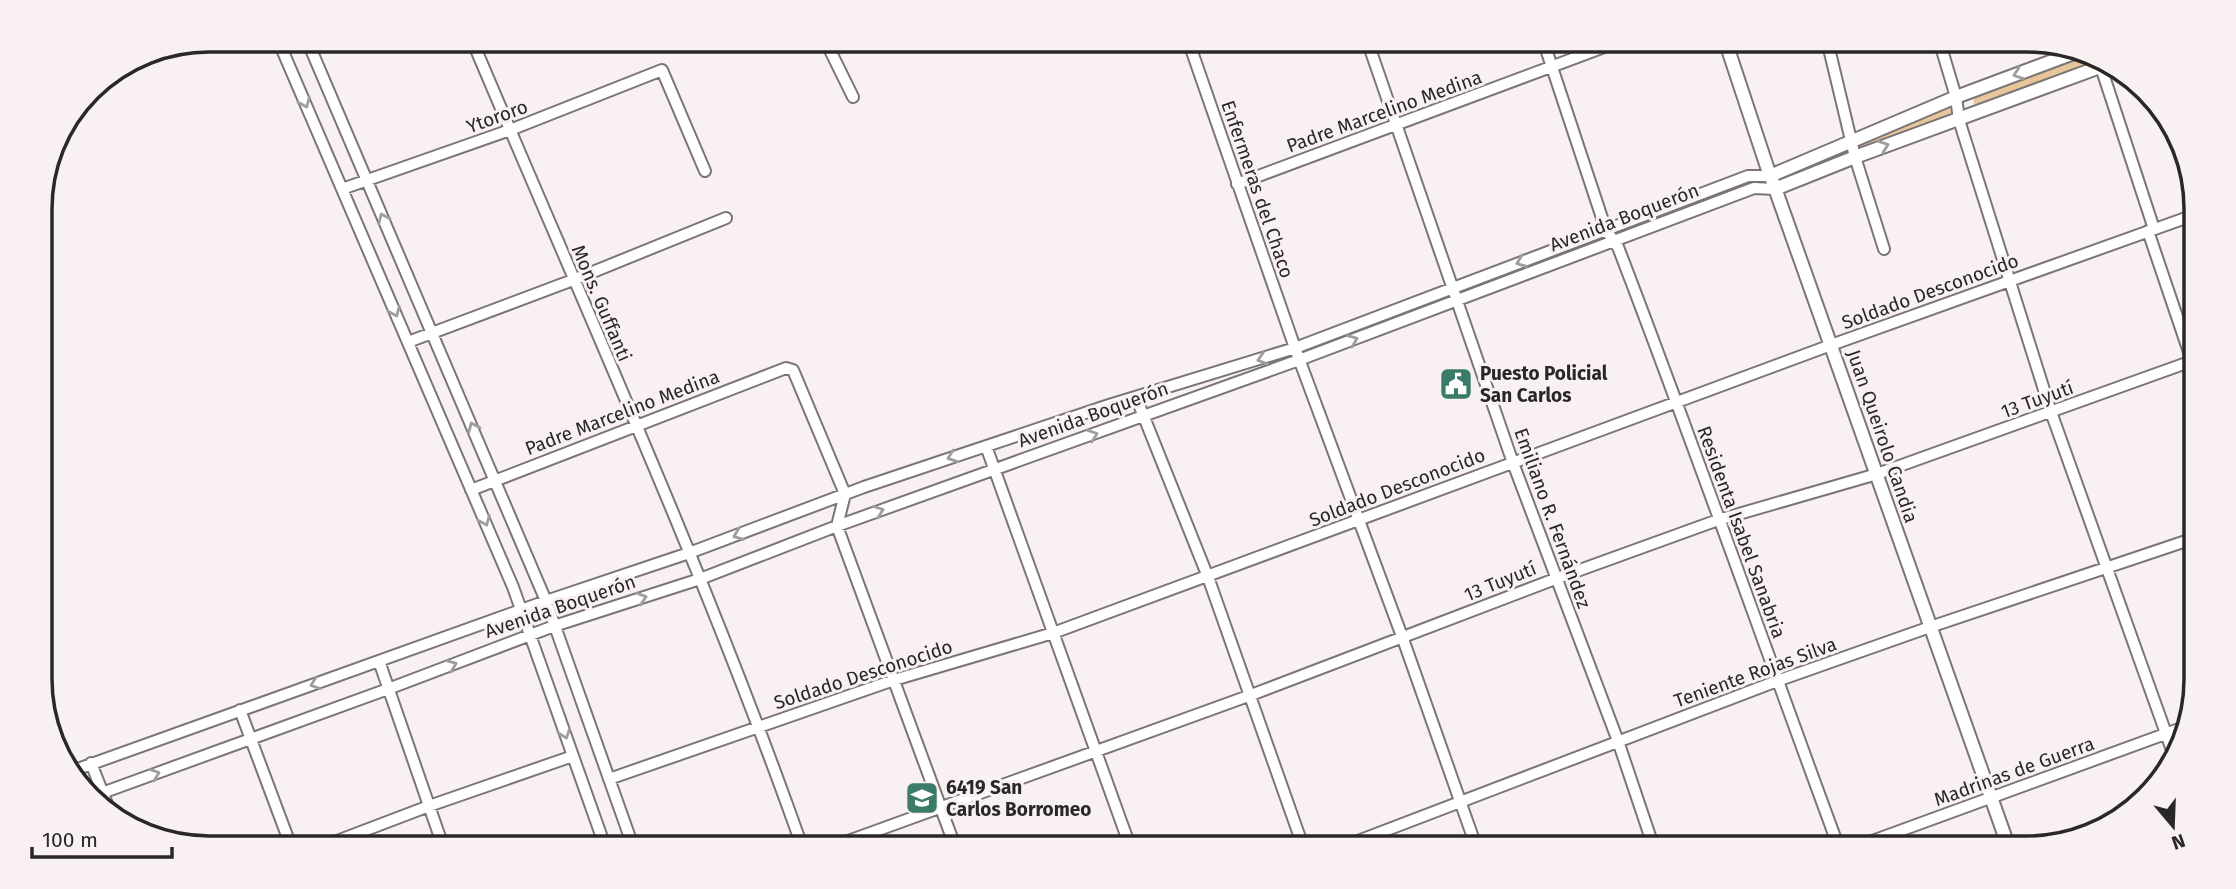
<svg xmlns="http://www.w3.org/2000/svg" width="2236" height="889" font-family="'Fira Sans',sans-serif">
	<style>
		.green { fill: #e7c79a }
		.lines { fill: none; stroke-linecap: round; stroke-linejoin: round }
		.minor-casing { stroke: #7c7576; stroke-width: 14 }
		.tertiary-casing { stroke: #7c7576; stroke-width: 16 }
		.minor { stroke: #fff; stroke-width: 10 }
		.tertiary { stroke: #fff; stroke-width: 12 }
		.oneway { stroke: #9f9e9e }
		.labels { text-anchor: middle; stroke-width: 6; stroke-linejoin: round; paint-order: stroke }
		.street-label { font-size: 19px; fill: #2a2727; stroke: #f8f0f1 }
		.poi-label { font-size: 19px; font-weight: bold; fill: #2a2727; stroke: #f8f0f1; text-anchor: start }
		.rim { fill: none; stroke: #2a2727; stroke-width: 3.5 }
	</style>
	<rect width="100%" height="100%" fill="#f8f0f1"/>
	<!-- green -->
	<path class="green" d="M 2079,56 L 2084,59 L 2083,68 L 1979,106 L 1973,103 L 1975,95 Z
		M 1948,106 L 1951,111 L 1949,117 L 1858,148 L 1857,145 Z"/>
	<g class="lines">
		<defs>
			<path id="minor" d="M 278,40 L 513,587 L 606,849
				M 307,40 L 546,601 L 634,849
				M 472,40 C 585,308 706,574 803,849
				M 825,40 L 853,97
				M 1188,40 L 1295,348 L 1403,639 L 1477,849
				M 1367,40 L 1513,463 L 1618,741 L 1654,848
				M 1543,40 L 1606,230 L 1618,247 C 1695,447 1765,648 1839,848
				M 1827,40 L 1855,157 L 1884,249
				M 1939,40 L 1956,97 L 1959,120 L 2051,412 L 2173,753
				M 2099,61 L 2154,229
				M 1237,184 L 1623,40
				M 342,189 L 510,130 L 662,70 L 705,171
				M 2148,231 L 2192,361
				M 408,342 L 573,280 L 726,218
				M 1136,397 L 1208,577 L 1304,849
				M 986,446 L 1131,849
				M 471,490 L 786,368 L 793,370 L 845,494 L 837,526 L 956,849
				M 379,661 L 444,849
				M 240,710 L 292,849
				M 91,763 L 109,809
				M 72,771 L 546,601 L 689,553 L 864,487 L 1109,405 L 1295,348 L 1748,176 L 1770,176
				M 609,779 L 894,680 L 1053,633 L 1831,345 L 2194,215
				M 91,797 L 388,689 L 554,626 L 700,579 L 837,526 L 1299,360 L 1754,188 L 1775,189
				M 1853,848 L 2187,726
				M 316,849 L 429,806 L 573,756
				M 826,849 L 1251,695 L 1555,579 L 1718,520 L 1877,474 L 2192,361
				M 1337,849 L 1777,681 L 1930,627 L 2189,540"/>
			<path id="tertiary" d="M 1725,40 L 1770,176 L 1770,174 L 2009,848
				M 1770,176 L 1956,97 L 2082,50
				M 1775,189 L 1855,157 L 2105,65"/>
		</defs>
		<!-- minor casing -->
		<use href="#minor" class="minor-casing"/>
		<!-- tertiary casing -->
		<use href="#tertiary" class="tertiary-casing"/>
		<!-- minor -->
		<use href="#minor" class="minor"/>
		<!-- tertiary -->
		<use href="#tertiary" class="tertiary"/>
	</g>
	<!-- one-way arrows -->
	<defs><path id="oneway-chevron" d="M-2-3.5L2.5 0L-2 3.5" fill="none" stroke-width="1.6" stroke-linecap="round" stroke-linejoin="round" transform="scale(1.75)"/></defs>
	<g class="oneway">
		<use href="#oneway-chevron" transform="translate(2018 74) rotate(160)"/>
		<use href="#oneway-chevron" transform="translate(305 103) rotate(67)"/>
		<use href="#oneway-chevron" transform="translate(1884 146) rotate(-19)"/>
		<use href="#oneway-chevron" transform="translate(383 218) rotate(-114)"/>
		<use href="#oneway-chevron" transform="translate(1521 262) rotate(159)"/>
		<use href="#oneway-chevron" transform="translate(395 312) rotate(67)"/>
		<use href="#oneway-chevron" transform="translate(1353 340) rotate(-21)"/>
		<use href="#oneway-chevron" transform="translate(1262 359) rotate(162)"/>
		<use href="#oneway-chevron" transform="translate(473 427) rotate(-113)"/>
		<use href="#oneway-chevron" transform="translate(1093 435) rotate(-20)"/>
		<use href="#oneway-chevron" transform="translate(952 457) rotate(161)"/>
		<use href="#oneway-chevron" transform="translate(879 511) rotate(-20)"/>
		<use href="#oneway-chevron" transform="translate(485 521) rotate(67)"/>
		<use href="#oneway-chevron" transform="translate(738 535) rotate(159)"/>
		<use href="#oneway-chevron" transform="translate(642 598) rotate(-18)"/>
		<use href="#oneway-chevron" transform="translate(452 665) rotate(-21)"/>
		<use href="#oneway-chevron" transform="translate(315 684) rotate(160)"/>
		<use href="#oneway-chevron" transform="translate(565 734) rotate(70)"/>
		<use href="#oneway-chevron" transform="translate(155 774) rotate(-20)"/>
	</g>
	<!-- icons -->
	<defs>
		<symbol id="civic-square" viewBox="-11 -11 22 22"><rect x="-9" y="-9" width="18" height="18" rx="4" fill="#3b7b6a" stroke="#f8f0f1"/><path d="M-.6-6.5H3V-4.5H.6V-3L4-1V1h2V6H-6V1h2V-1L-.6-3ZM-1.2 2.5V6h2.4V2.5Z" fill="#fff"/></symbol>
		<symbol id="school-square" viewBox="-11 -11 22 22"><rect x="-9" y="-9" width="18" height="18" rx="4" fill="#3b7b6a" stroke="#f8f0f1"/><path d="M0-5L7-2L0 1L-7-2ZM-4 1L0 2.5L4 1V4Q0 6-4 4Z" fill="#fff"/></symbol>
	</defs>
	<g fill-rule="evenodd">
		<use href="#civic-square" x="1437" y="365" width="38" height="38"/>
		<use href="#school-square" x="903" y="779" width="38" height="38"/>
	</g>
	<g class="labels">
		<!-- street labels -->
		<g class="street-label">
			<text transform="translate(1384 111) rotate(-20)" y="7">Padre Marcelino Medina</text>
			<text transform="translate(497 116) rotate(-20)" y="7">Ytororo</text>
			<text transform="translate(1258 189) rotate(71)" y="7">Enfermeras del Chaco</text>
			<text transform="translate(1624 217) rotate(-21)" y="7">Avenida Boquerón</text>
			<text transform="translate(1930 291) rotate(-20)" y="7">Soldado Desconocido</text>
			<text transform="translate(602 303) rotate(67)" y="7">Mons. Guffanti</text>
			<text transform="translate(2037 399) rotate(-20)" y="7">13 Tuyutí</text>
			<text transform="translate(622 412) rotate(-21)" y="7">Padre Marcelino Medina</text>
			<text transform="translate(1093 414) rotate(-20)" y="7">Avenida Boquerón</text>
			<text transform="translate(1883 436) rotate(71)" y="7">Juan Queirolo Candia</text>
			<text transform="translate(1397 487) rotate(-21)" y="7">Soldado Desconocido</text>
			<text transform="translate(1553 518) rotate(70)" y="7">Emiliano R. Fernández</text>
			<text transform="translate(1742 532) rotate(70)" y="7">Residenta Isabel Sanabria</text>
			<text transform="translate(1500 581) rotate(-22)" y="7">13 Tuyutí</text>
			<text transform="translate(560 606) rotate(-19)" y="7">Avenida Boquerón</text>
			<text transform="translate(1755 672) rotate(-20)" y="7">Teniente Rojas Silva</text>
			<text transform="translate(863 674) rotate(-18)" y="7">Soldado Desconocido</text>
			<text transform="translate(2014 771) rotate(-20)" y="7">Madrinas de Guerra</text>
		</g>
		<!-- poi labels -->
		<g class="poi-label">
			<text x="1480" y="380">Puesto Policial<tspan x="1480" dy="22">San Carlos</tspan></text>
			<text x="946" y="794">6419 San<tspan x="946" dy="22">Carlos Borromeo</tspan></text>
		</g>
	</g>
	<!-- crop -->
	<path d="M0 0H2236V889H0ZM209 52H2027A157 157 0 0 1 2184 209V679A157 157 0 0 1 2027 836H209A157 157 0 0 1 52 679V209A157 157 0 0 1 209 52Z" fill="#f8f0f1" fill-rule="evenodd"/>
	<path class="rim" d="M209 52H2027A157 157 0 0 1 2184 209V679A157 157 0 0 1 2027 836H209A157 157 0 0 1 52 679V209A157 157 0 0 1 209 52Z"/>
	<!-- north arrow -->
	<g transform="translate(2173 826) rotate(161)" stroke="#f8f0f1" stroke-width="5" paint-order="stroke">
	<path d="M0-5L12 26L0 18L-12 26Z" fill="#2a2727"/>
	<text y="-10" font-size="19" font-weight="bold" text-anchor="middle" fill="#2a2727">N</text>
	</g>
	<!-- scale -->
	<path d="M32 847v10h140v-10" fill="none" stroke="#2a2727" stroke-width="3.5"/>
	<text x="42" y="847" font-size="21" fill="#2a2727" stroke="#f8f0f1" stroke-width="5" paint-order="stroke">100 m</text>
</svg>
